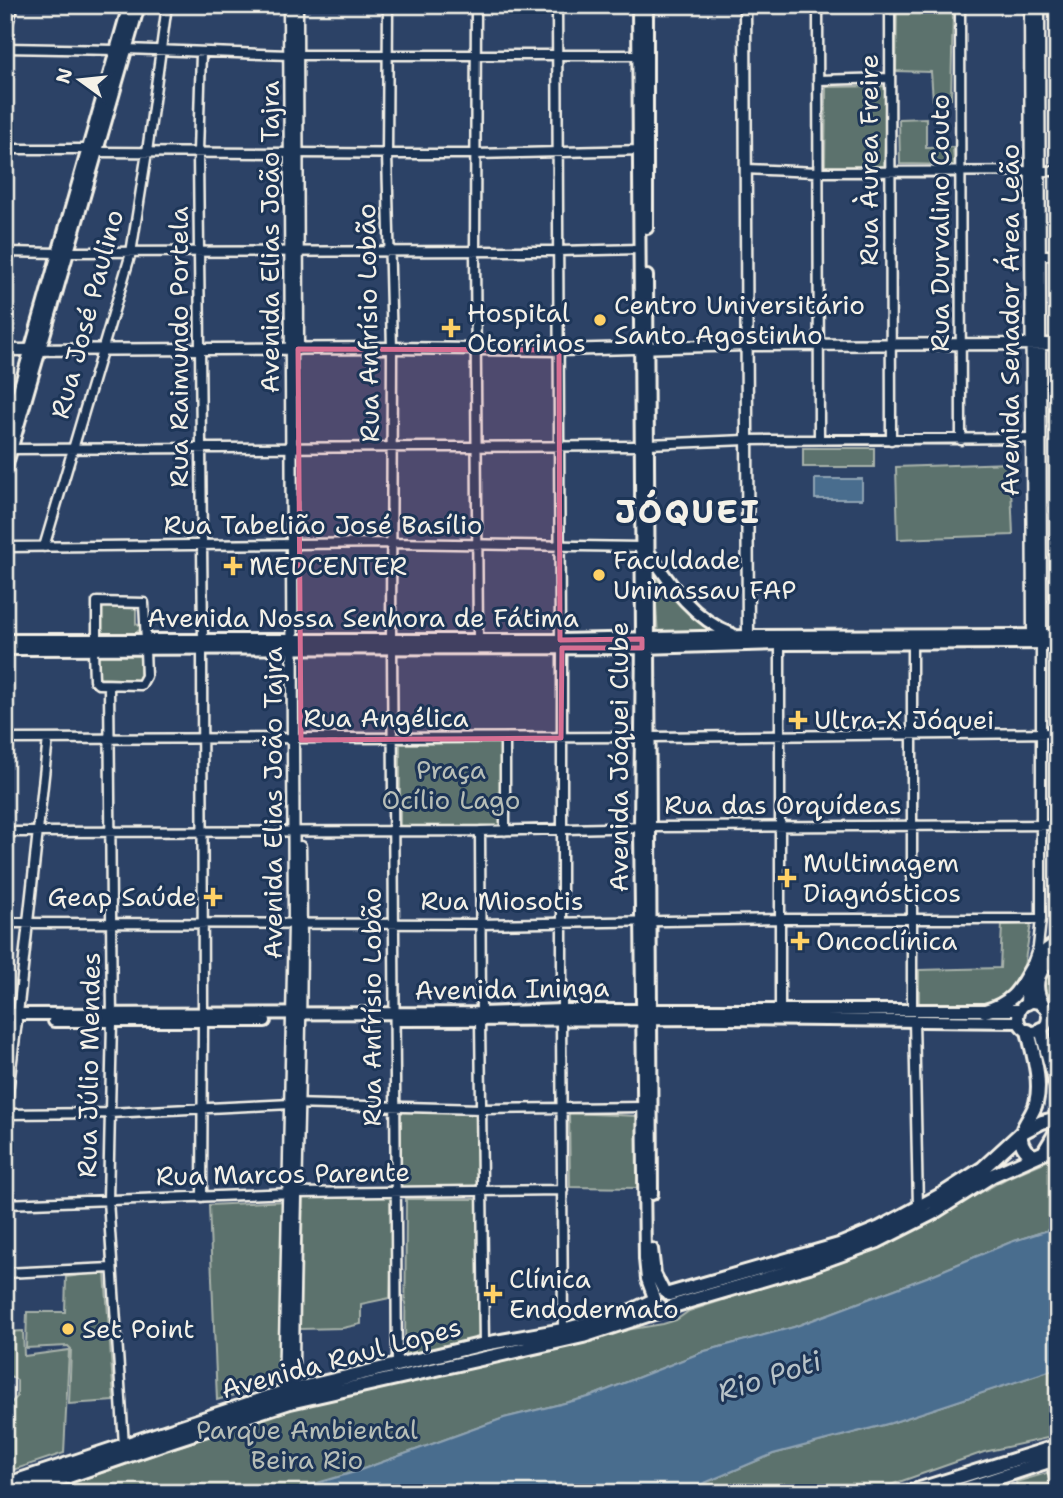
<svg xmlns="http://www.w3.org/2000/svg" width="1063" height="1498" font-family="'Shantell Sans',sans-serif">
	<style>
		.green { fill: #5b726d; stroke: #a8b2aa; stroke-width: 2 }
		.water { fill: #4a6d8e; stroke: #8ea2b2; stroke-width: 2 }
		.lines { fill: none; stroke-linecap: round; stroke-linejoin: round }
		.minor-casing { stroke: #f4f1e8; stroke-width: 13 }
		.tertiary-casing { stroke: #f4f1e8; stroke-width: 15 }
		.secondary-casing { stroke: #f4f1e8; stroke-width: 16 }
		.primary-casing { stroke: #f4f1e8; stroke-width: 18 }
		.minor { stroke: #1d3557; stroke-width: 8 }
		.tertiary { stroke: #1d3557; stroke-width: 10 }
		.secondary { stroke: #1d3557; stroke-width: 10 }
		.primary { stroke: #1d3557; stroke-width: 12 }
		.marked { fill: #d66f93; fill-opacity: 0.2; stroke: #d66f93; stroke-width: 5; stroke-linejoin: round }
		.poi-dot { fill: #ffd166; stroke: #1d3557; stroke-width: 2.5 }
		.labels { text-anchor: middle; stroke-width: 6; stroke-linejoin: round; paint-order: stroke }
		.street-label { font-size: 26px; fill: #f4f1e8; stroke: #1d3557 }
		.poi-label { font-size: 26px; fill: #f4f1e8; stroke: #1d3557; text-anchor: start }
		.park-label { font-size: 26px; fill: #b7beb7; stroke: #1d3557 }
		.water-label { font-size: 28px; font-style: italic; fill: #b8c3c8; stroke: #1d3557 }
		.district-label { font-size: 33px; font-weight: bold; letter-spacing: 2px; fill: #f4f1e8; stroke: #1d3557 }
	</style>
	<rect width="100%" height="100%" fill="#2c4266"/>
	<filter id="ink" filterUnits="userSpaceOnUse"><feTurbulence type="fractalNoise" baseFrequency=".0143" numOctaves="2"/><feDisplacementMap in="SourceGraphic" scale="14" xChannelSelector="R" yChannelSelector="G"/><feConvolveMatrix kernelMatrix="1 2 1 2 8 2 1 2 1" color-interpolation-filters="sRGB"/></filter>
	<g filter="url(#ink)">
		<!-- green -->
		<path class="green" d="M 897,8 L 953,10 L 951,99 L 933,100 L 931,72 L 896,71 Z
			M 887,86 L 884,166 L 825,166 L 826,87 Z
			M 926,118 L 926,148 L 953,147 L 954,165 L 900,164 L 899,119 Z
			M 1050,354 L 1058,354 L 1058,423 L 1049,423 Z
			M 803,448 L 874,448 L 874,467 L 803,467 Z
			M 1010,463 L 1013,535 L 898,539 L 896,467 Z
			M 654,576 L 689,614 L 716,634 L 658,635 Z
			M 99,606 L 140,606 L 136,607 L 136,624 L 140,626 L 141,629 L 134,634 L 99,635 Z
			M 140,652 L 140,675 L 138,680 L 100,678 L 98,676 L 97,653 Z
			M 503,743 L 502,828 L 400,826 L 400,744 Z
			M 1031,924 L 1022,978 L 997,1005 L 919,1008 L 919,970 L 1000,968 L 1002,925 Z
			M 1058,961 L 1058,1064 L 1052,1051 L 1055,1013 L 1042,987 L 1043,976 L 1048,967 Z
			M 400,1112 L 477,1112 L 477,1187 L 401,1188 Z
			M 569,1113 L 638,1116 L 638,1188 L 570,1187 Z
			M 1058,1156 L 1058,1227 L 1011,1242 L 927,1277 L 794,1327 L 705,1351 L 589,1397 L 504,1418 L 355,1472 L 295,1491 L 283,1493 L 43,1493 L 304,1404 L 447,1374 L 620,1331 L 663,1324 L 676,1320 L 689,1311 L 839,1263 L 934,1218 L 1007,1178 Z
			M 303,1197 L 393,1197 L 390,1298 L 361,1304 L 361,1324 L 343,1328 L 300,1329 Z
			M 406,1199 L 480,1199 L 480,1340 L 405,1357 Z
			M 286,1201 L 281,1382 L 217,1400 L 209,1205 Z
			M 105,1272 L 114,1401 L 69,1404 L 71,1349 L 68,1346 L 26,1348 L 27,1312 L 65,1312 L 66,1277 Z
			M 23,1331 L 24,1356 L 69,1350 L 64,1453 L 10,1471 L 5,1437 L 5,1409 L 17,1397 L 17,1380 L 5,1373 L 5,1332 Z
			M 1058,1368 L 1058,1435 L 1056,1436 L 984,1452 L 868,1493 L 681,1493 L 773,1454 L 891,1423 Z
			M 1050,1472 L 1054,1493 L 1018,1493 L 1016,1482 Z"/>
		<!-- water -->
		<path class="water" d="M 815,479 L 862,479 L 862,499 L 815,499 Z
			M 1058,1227 L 1058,1368 L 891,1423 L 773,1454 L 681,1493 L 283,1493 L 355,1472 L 504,1418 L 589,1397 L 705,1351 L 794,1327 L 927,1277 L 1011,1242 Z"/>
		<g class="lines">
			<defs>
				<path id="minor" d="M 388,5 L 387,154 L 392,348 L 391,641
					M 476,5 L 475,251 L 478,639
					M 557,5 L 560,640
					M 818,5 L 819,439
					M 890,5 L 891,440
					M 960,5 L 961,440
					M 5,32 L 14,5
					M 5,48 L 116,50
					M 126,49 L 289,55 L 641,55
					M 201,53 L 198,152 L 203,641
					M 818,80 L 890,78
					M 5,149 L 89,149
					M 97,152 L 476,154 L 644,150
					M 745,169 L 817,172 L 1058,171
					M 5,252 L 59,253
					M 69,252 L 558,251 L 640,249
					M 1040,255 L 1058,255
					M 648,444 L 746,440 L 1037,438
					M 11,449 L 639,446
					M 5,547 L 390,543 L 641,547
					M 44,547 L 131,253 L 147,152 L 167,5
					M 97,641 L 97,602 L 144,603 L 146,641
					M 912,644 L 912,1011
					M 392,648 L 397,1366
					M 93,650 L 94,680 L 98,684 L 141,685 L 146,676 L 145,649
					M 202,650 L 203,1014
					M 109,685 L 112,1022 L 108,1200 L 124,1445
					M 650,737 L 1058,733
					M 505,738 L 505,831
					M 5,739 L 641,737
					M 480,831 L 481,1013
					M 5,832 L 480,831 L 650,827 L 1058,825
					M 5,923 L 480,924 L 781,919 L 1041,919
					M 1033,961 L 1038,947 L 1041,919 L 1041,643
					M 562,1010 L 562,648
					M 780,1010 L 780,644
					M 18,1014 L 48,739
					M 561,1019 L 563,1330
					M 914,1020 L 918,1207
					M 480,1021 L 484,1344
					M 5,1114 L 109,1113 L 291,1104 L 481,1109 L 644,1107
					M 5,1116 L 17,1021
					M 202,1197 L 203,1022
					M 5,1204 L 295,1193 L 563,1190
					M 5,1273 L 111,1268
					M 1051,1460 L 1057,1493"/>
				<path id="tertiary" d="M 297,5 L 298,349
					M 745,5 L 748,636
					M 1030,5 L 1033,635
					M 1039,5 L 1041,635
					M 5,350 L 392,348 L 559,350 L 747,345 L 1058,344
					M 293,1389 C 293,1208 304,1028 300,847
					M 284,1392 L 294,924 L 289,5"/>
				<path id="secondary" d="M 638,5 L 642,639 L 640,827 L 645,1259 L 647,1279 L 654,1298
					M 647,228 L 647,5
					M 647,276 L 652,1194
					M 5,439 L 129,5
					M 5,471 L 139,5
					M 648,551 C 671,585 692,618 732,634
					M 5,640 L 560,640 L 748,636 L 1058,635
					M 5,649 L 642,648 L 780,644 L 1058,643
					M1018 1017a15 15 0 1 1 30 0a15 15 0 1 1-30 0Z
					M 5,1014 L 481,1013 L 562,1010 L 1019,1010
					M 397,1020 L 730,1019 L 1019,1022
					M 54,1021 L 265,1021
					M 652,1249 L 655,1274 L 664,1292"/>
				<path id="primary" d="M 1027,1003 L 1028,978
					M 1043,1005 C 1030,983 1040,967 1058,952
					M 985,1011 C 1033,998 1019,963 1058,943
					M 1041,1029 L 1058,1091
					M 1028,1031 C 1033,1053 1042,1081 1036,1103 C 1033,1115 1020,1128 1021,1139 C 1022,1148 1027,1153 1035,1156
					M 1044,1152 L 1058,1129
					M 669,1294 L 839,1245 L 880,1228 L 941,1195 L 983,1168 L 1021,1133 L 1042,1122 L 1058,1118
					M 673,1306 L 809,1266 L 878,1241 L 933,1213 L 993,1175 L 1058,1146
					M 5,1485 L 284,1392 L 484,1344 L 563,1330 L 629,1312 L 652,1301
					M 19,1493 L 173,1440 L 290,1402 L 583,1336 L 657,1312
					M 907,1493 L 1058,1446
					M 953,1493 L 1058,1458"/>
			</defs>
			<!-- minor casing -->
			<use href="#minor" class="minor-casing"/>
			<!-- tertiary casing -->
			<use href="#tertiary" class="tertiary-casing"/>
			<!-- secondary casing -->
			<use href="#secondary" class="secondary-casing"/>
			<!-- primary casing -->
			<use href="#primary" class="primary-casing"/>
			<!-- minor -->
			<use href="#minor" class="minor"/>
			<!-- tertiary -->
			<use href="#tertiary" class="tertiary"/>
			<!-- secondary -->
			<use href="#secondary" class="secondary"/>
			<!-- primary -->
			<use href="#primary" class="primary"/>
		</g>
	</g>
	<!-- marked area -->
	<path class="marked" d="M 298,349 L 559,350 L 560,640 L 642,639 L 642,648 L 562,648 L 561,738 L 301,740 Z"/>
	<!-- markers -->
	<g class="poi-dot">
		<circle cx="600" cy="320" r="7"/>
		<path d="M447.5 317.5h7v7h7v7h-7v7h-7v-7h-7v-7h7z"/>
		<path d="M229.5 555.5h7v7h7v7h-7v7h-7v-7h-7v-7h7z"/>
		<circle cx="599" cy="575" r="7"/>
		<path d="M794.5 709.5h7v7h7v7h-7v7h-7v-7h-7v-7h7z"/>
		<path d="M783.5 867.5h7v7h7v7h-7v7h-7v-7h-7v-7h7z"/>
		<path d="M209.5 886.5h7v7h7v7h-7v7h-7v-7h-7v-7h7z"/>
		<path d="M796.5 930.5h7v7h7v7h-7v7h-7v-7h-7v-7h7z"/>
		<path d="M489.5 1283.5h7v7h7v7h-7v7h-7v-7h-7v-7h7z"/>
		<circle cx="68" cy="1329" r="7"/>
	</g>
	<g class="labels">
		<!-- street labels -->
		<g class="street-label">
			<text transform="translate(869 160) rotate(-90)" y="9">Rua Àurea Freire</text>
			<text transform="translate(940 223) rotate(-90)" y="9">Rua Durvalino Couto</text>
			<text transform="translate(270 237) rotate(-90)" y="9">Avenida Elias João Tajra</text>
			<text transform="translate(87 314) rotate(-75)" y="9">Rua José Paulino</text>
			<text transform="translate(1010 320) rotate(-90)" y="9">Avenida Senador Área Leão</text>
			<text transform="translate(368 323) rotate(-91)" y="9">Rua Anfrísio Lobão</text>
			<text transform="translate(179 347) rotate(-90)" y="9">Rua Raimundo Portela</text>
			<text x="323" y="534">Rua Tabelião José Basílio</text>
			<text x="363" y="627">Avenida Nossa Senhora de Fátima</text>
			<text x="386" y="727">Rua Angélica</text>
			<text transform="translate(619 757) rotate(-90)" y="9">Avenida Jóquei Clube</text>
			<text transform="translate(273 803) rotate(-90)" y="9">Avenida Elias João Tajra</text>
			<text x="783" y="814">Rua das Orquídeas</text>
			<text x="502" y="910">Rua Miosotis</text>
			<text transform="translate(512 989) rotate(-1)" y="9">Avenida Ininga</text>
			<text transform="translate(372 1007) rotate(-90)" y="9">Rua Anfrísio Lobão</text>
			<text transform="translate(89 1065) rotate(-89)" y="9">Rua Júlio Mendes</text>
			<text transform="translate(283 1174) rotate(-1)" y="9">Rua Marcos Parente</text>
			<text transform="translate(341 1358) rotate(-15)" y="9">Avenida Raul Lopes</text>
		</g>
		<!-- poi labels -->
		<g class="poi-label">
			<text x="614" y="314">Centro Universitário<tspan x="614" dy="30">Santo Agostinho</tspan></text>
			<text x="467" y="322">Hospital<tspan x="467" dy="30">Otorrinos</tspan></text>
			<text x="613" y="569">Faculdade<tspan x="613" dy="30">Uninassau FAP</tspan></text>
			<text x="249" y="575">MEDCENTER</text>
			<text x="814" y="729">Ultra-X Jóquei</text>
			<text x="803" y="872">Multimagem<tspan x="803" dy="30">Diagnósticos</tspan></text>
			<text x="197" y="906" text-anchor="end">Geap Saúde</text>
			<text x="816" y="950">Oncoclínica</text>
			<text x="509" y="1288">Clínica<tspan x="509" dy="30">Endodermato</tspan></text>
			<text x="82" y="1338">Set Point</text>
		</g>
		<!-- park labels -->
		<g class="park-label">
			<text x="451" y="779">Praça<tspan x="451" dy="30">Ocílio Lago</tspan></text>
			<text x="307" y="1439">Parque Ambiental<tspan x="307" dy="30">Beira Rio</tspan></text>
		</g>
		<!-- water labels -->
		<g class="water-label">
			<text transform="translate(769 1376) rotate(-18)" y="10">Rio Poti</text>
		</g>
		<!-- district labels -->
		<g class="district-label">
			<text x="688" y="523">JÓQUEI</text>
		</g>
	</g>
	<!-- margin -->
	<rect width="1063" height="1498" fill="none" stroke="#1d3557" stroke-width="28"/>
	<rect x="14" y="14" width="1035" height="1470" fill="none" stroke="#f4f1e8" stroke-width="2.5" filter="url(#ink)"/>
	<!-- north arrow -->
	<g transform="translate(80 80) rotate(285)" stroke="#1d3557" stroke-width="5" paint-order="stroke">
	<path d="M0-5L12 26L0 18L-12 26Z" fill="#f4f1e8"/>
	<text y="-10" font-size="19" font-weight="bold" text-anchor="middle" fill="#f4f1e8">N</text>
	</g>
</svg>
